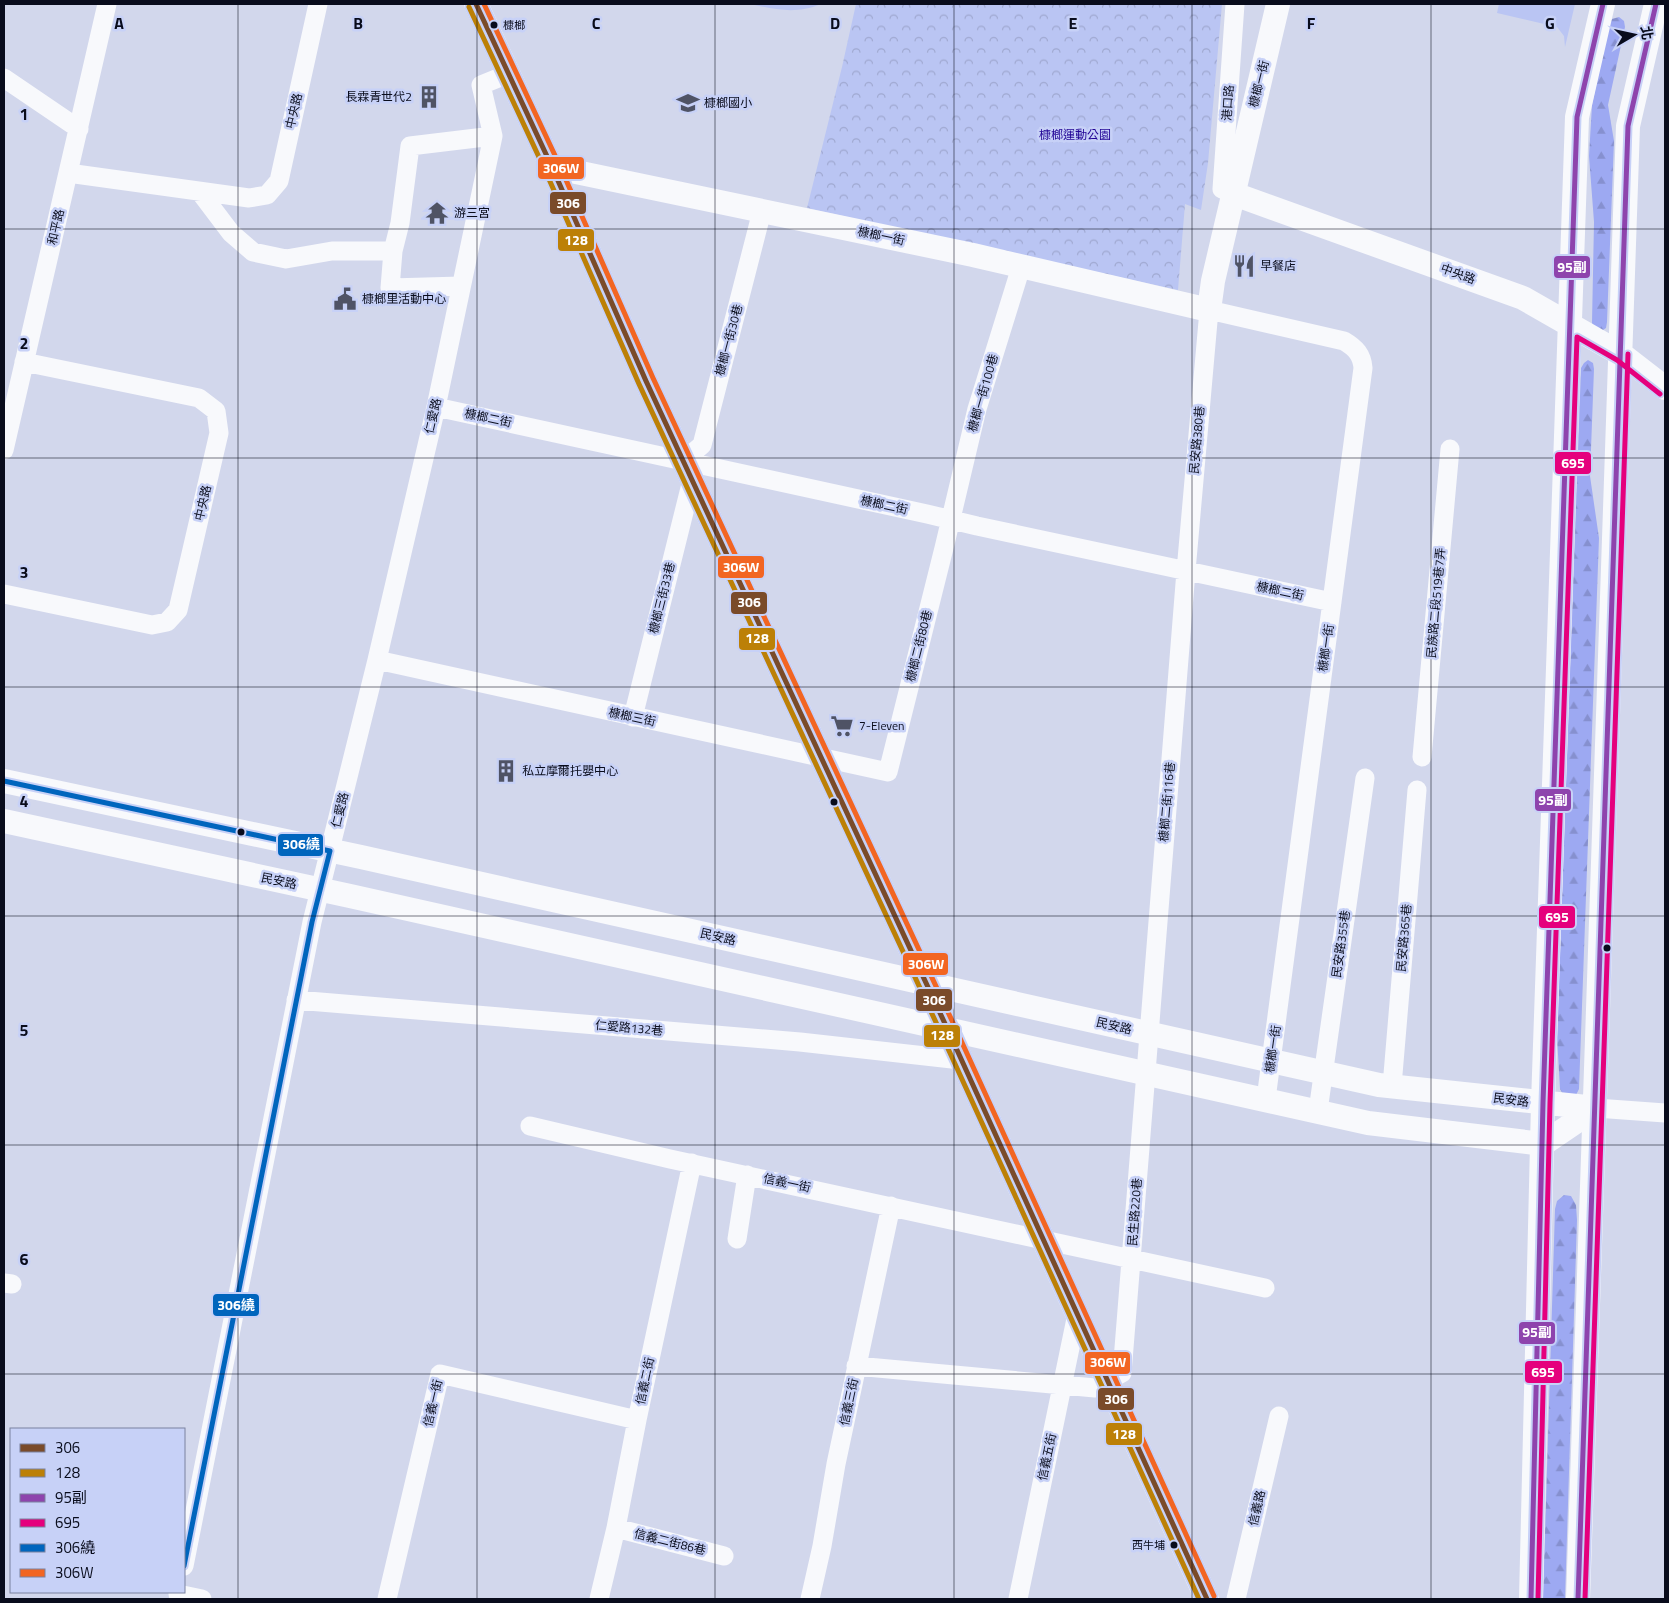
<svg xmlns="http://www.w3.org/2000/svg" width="1669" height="1603" font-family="'Titillium Web','Noto Sans TC',sans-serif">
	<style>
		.grass { fill: #bac5f3 }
		.forest { fill: url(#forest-firs) }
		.park { fill: url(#park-crowns) }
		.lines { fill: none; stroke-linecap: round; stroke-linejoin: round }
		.minor { stroke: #f8f9fc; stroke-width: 19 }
		.tertiary { stroke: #f8f9fc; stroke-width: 24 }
		.bus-1-casing { stroke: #c7d1f7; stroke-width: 9 }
		.bus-2-casing { stroke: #c7d1f7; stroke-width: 9 }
		.bus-3-casing { stroke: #c7d1f7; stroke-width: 9 }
		.bus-4-casing { stroke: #c7d1f7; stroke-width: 9 }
		.bus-5-casing { stroke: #c7d1f7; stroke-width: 9 }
		.bus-6-casing { stroke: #c7d1f7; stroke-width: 9 }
		.bus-1 { stroke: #7a4b2a; stroke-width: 5 }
		.bus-2 { stroke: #bc8007; stroke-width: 5 }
		.bus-3 { stroke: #8e44ad; stroke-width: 5 }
		.bus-4 { stroke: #e5007d; stroke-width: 5 }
		.bus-5 { stroke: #0065bd; stroke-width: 5 }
		.bus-6 { stroke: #f26522; stroke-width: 5 }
		.grid { fill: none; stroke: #090c1c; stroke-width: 1; stroke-opacity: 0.55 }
		.bus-dot { fill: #090c1c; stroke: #c7d1f7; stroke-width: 2 }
		.labels { text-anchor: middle; stroke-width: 5; stroke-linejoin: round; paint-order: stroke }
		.bus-label { font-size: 11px; fill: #090c1c; stroke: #c7d1f7; text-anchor: start }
		.street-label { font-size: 12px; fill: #090c1c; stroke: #c7d1f7 }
		.poi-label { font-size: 12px; fill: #090c1c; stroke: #c7d1f7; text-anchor: start }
		.park-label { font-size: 12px; fill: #210495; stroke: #c7d1f7 }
		.grid-label { font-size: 16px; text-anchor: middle; font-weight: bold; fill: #090c1c; stroke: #c7d1f7; stroke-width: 5; stroke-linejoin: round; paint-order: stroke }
		.line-badge { stroke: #c7d1f7; stroke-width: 2 }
		.badge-label { font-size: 14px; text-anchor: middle; font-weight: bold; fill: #fff }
	</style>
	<defs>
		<pattern id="forest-firs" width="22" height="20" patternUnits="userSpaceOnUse" patternTransform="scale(1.25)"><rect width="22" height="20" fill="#9da9f2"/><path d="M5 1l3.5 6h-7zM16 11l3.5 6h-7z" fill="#8690cf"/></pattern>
		<pattern id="park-crowns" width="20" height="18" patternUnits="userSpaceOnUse" patternTransform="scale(1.25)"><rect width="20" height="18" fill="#bac5f3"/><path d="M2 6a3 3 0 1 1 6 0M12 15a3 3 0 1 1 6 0" fill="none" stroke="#9fa8d0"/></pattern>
	</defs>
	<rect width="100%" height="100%" fill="#d2d7ec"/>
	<!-- grass -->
	<path class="grass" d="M 749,4 L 821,4 C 794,15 776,9 749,4 Z
		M 1499,4 L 1575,4 L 1565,47 L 1564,36 L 1557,27 L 1497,13 Z"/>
	<!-- forest -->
	<path class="forest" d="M 1619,17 L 1624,21 L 1625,27 L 1608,105 L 1614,141 L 1607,322 L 1606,328 L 1600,332 L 1594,329 L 1592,323 L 1594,222 L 1589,156 L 1592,105 L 1609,24 L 1612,19 Z
		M 1588,360 L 1593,363 L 1594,369 L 1590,476 L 1599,538 L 1579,1089 L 1576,1095 L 1564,1096 L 1560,1089 L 1557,1037 L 1581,368 L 1584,363 Z
		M 1564,1195 L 1571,1196 L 1576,1205 L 1577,1220 L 1565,1599 L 1543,1599 L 1555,1209 L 1557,1201 Z"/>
	<!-- park -->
	<path class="park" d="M 856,4 L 1222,4 L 1208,163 L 1201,210 L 1185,204 L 1178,290 L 807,208 L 842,67 Z"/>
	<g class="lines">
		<!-- minor -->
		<path class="minor" d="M 4,78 L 79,129
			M 68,173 L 249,198 L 267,195 L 279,181 L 318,4
			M 200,192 L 231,233 L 253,252 L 286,259 L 332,251 L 393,251 L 390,288 L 461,286
			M 1234,194 L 1222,189 L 1235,4
			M 393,251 L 400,223 L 410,146 L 493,136
			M 436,407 L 927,514 L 977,526 L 1332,602
			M 4,450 L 107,4
			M 683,461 L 702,445 L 762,211
			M 4,594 L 152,625 L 167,622 L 178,610 L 219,433 L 216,411 L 199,398 L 24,362
			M 377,660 L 888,772 L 944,548 L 977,409 L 1021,267
			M 633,717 L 692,480
			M 1422,757 L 1450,449
			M 296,1000 L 800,1042 L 961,1060
			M 1392,1086 L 1417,790
			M 1596,1108 L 1665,1113
			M 1318,1111 L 1365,778
			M 530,1126 L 670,1159 L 1265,1288
			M 737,1239 L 747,1175
			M 4,1283 L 12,1284
			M 856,1366 L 1095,1388 L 1122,1373 L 1186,571 L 1209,310 L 1344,341 C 1356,348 1362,355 1363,368 L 1266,1099
			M 616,1528 L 724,1556
			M 184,1566 L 312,922 L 377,660 L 436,407 L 493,136 L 481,85 L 508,74
			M 178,1594 L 202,1599
			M 387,1599 L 440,1374 L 637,1420
			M 599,1599 L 616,1528 L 637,1420 L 692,1163
			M 810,1599 L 822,1546 L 836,1464 L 891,1206
			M 1018,1599 L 1077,1314
			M 1236,1599 L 1279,1416"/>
		<!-- tertiary -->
		<path class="tertiary" d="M 476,4 L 552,167 L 646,381 L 947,1028 L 1207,1599
			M 552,167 L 973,255 L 1209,310 L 1213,281 L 1278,4
			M 1234,194 L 1523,298 L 1621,354 L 1665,388
			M 4,781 L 361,857 L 1379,1085 L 1596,1108
			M 4,821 L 350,896 L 1368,1123 L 1543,1144 L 1596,1108
			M 1531,1599 L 1543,1103 L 1577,117 L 1603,4
			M 1578,1599 L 1628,126 L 1656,4"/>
		<defs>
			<path id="bus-1" d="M 476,4 L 552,167 L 646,381 L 947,1028 L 1207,1599"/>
			<path id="bus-2" d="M 469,7 L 545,170 L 639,384 L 940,1031 L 1199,1599"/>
			<path id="bus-3" d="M 1531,1599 L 1543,1103 L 1577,117 L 1603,4
				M 1578,1599 L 1628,126 L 1656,4"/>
			<path id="bus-4" d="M 1538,1599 L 1550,1103 L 1577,337 L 1617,360 L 1660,394
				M 1585,1599 L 1628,354"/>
			<path id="bus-5" d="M 4,781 L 330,851 L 312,922 L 184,1566"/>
			<path id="bus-6" d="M 484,4 L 559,164 L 653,378 L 954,1025 L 1214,1596"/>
		</defs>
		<!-- bus-1 casing -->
		<use href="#bus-1" class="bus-1-casing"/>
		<!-- bus-2 casing -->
		<use href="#bus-2" class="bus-2-casing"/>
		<!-- bus-3 casing -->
		<use href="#bus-3" class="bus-3-casing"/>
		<!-- bus-4 casing -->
		<use href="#bus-4" class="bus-4-casing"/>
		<!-- bus-5 casing -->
		<use href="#bus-5" class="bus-5-casing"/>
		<!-- bus-6 casing -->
		<use href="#bus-6" class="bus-6-casing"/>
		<!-- bus-1 -->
		<use href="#bus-1" class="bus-1"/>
		<!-- bus-2 -->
		<use href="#bus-2" class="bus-2"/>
		<!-- bus-3 -->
		<use href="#bus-3" class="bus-3"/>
		<!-- bus-4 -->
		<use href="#bus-4" class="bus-4"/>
		<!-- bus-5 -->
		<use href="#bus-5" class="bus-5"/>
		<!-- bus-6 -->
		<use href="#bus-6" class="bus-6"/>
	</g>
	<!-- grid -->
	<path class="grid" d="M 238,4 L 238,1599M 477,4 L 477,1599M 715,4 L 715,1599M 954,4 L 954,1599M 1192,4 L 1192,1599M 1431,4 L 1431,1599M 4,229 L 1665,229M 4,458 L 1665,458M 4,687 L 1665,687M 4,916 L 1665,916M 4,1145 L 1665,1145M 4,1374 L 1665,1374"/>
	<!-- icons -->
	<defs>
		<symbol id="building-bare" viewBox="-9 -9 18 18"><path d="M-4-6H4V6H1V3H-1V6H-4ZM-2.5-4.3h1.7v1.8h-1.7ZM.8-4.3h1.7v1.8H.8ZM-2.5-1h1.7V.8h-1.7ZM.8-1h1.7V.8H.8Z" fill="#4f5365" stroke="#c7d1f7" stroke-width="2.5" paint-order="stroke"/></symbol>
		<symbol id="school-bare" viewBox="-9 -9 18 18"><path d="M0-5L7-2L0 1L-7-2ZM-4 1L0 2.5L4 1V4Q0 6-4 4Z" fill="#4f5365" stroke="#c7d1f7" stroke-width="2.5" paint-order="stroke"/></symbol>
		<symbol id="temple-bare" viewBox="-9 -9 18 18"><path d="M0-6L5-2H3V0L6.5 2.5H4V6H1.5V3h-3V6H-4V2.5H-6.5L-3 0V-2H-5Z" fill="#4f5365" stroke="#c7d1f7" stroke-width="2.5" paint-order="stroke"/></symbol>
		<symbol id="restaurant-bare" viewBox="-9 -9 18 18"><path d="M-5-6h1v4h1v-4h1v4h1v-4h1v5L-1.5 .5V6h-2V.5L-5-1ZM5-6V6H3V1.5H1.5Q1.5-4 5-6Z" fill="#4f5365" stroke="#c7d1f7" stroke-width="2.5" paint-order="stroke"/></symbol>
		<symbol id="civic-bare" viewBox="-9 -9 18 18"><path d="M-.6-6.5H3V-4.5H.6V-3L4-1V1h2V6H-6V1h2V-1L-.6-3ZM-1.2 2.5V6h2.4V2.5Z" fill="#4f5365" stroke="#c7d1f7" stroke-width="2.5" paint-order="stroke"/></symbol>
		<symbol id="supermarket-bare" viewBox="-9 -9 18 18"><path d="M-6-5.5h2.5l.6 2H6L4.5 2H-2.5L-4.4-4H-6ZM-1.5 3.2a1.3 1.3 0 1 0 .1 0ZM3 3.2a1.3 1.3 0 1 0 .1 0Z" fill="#4f5365" stroke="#c7d1f7" stroke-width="2.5" paint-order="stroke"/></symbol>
	</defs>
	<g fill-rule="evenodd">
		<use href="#building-bare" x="413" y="81" width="32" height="32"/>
		<use href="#school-bare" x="672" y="87" width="32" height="32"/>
		<use href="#temple-bare" x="421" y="197" width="32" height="32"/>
		<use href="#restaurant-bare" x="1228" y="250" width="32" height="32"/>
		<use href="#civic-bare" x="329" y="283" width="32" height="32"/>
		<use href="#supermarket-bare" x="826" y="710" width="32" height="32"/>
		<use href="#building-bare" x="490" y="755" width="32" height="32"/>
	</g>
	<!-- markers -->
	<g class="bus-dot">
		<circle cx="494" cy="25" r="4.5"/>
		<circle cx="834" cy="802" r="4.5"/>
		<circle cx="241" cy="832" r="4.5"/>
		<circle cx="1607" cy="948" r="4.5"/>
		<circle cx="1174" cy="1545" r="4.5"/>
	</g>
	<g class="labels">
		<!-- bus labels -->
		<g class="bus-label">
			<text x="503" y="29">槺榔</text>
			<text x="1165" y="1549" text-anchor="end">西牛埔</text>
		</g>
		<!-- street labels -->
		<g class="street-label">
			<text transform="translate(1259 84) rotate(-76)" y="4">槺榔一街</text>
			<text transform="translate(1228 103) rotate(-86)" y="4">港口路</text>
			<text transform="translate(294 111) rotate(-77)" y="4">中央路</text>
			<text transform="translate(56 227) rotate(-77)" y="4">和平路</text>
			<text transform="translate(881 236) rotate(12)" y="4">槺榔一街</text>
			<text transform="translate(1458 274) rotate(20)" y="4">中央路</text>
			<text transform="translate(729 340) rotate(-75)" y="4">槺榔一街30巷</text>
			<text transform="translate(983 393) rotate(-74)" y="4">槺榔一街100巷</text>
			<text transform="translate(433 416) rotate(-77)" y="4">仁愛路</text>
			<text transform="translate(488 418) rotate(12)" y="4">槺榔二街</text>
			<text transform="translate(1197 440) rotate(-85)" y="4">民安路380巷</text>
			<text transform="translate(203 503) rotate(-77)" y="4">中央路</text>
			<text transform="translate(884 505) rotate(12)" y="4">槺榔二街</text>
			<text transform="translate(1280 591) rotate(12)" y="4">槺榔二街</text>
			<text transform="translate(662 598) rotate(-76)" y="4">槺榔三街33巷</text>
			<text transform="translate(1436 603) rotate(-85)" y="4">民族路二段519巷7弄</text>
			<text transform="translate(919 646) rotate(-76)" y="4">槺榔二街80巷</text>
			<text transform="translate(1326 648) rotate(-82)" y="4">槺榔一街</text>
			<text transform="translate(632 717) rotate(12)" y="4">槺榔三街</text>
			<text transform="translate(1167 802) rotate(-85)" y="4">槺榔二街116巷</text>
			<text transform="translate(340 810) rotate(-76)" y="4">仁愛路</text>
			<text transform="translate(279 881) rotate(12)" y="4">民安路</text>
			<text transform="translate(718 937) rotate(13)" y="4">民安路</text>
			<text transform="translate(1404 938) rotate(-85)" y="4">民安路365巷</text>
			<text transform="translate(1341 944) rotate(-82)" y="4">民安路355巷</text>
			<text transform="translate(1114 1026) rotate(13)" y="4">民安路</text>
			<text transform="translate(629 1028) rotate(5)" y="4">仁愛路132巷</text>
			<text transform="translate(1273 1049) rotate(-82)" y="4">槺榔一街</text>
			<text transform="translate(1511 1100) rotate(7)" y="4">民安路</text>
			<text transform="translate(787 1183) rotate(12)" y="4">信義一街</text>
			<text transform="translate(1135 1212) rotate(-86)" y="4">民生路220巷</text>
			<text transform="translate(645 1381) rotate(-78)" y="4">信義二街</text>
			<text transform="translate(849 1402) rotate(-78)" y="4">信義三街</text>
			<text transform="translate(433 1403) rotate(-77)" y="4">信義一街</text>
			<text transform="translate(1047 1457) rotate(-78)" y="4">信義五街</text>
			<text transform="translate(1257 1508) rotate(-77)" y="4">信義路</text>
			<text transform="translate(670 1542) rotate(14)" y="4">信義二街86巷</text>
		</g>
		<!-- poi labels -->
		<g class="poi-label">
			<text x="412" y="101" text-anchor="end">長霖青世代2</text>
			<text x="704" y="107">槺榔國小</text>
			<text x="454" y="217">游三宮</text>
			<text x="1260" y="270">早餐店</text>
			<text x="362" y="303">槺榔里活動中心</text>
			<text x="859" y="730">7-Eleven</text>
			<text x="522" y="775">私立摩爾托嬰中心</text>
		</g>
		<!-- park labels -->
		<g class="park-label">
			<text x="1075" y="139">槺榔運動公園</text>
		</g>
	</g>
	<g class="grid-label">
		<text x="119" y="29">A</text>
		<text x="358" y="29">B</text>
		<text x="596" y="29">C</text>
		<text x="835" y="29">D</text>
		<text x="1073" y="29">E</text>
		<text x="1311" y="29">F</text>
		<text x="1550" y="29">G</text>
		<text x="24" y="120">1</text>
		<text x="24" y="349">2</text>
		<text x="24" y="578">3</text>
		<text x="24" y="807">4</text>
		<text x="24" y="1036">5</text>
		<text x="24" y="1265">6</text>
	</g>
	<g class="line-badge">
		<rect x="537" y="156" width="48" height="24" rx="5" fill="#f26522"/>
		<rect x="549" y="191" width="38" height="24" rx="5" fill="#7a4b2a"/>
		<rect x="557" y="228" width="38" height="24" rx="5" fill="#bc8007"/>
		<rect x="1553" y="255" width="38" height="24" rx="5" fill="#8e44ad"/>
		<rect x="1554" y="451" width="38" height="24" rx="5" fill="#e5007d"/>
		<rect x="717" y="555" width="48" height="24" rx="5" fill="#f26522"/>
		<rect x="730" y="591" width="38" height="24" rx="5" fill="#7a4b2a"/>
		<rect x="738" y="627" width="38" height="24" rx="5" fill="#bc8007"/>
		<rect x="1534" y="788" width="38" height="24" rx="5" fill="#8e44ad"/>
		<rect x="277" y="833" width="47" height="24" rx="5" fill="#0065bd"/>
		<rect x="1538" y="905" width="38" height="24" rx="5" fill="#e5007d"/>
		<rect x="902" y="952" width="47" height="24" rx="5" fill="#f26522"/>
		<rect x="915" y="988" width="38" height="24" rx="5" fill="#7a4b2a"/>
		<rect x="923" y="1024" width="38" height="24" rx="5" fill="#bc8007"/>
		<rect x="212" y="1293" width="48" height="24" rx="5" fill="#0065bd"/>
		<rect x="1518" y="1321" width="38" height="24" rx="5" fill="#8e44ad"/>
		<rect x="1084" y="1351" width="47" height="24" rx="5" fill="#f26522"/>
		<rect x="1524" y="1360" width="39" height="24" rx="5" fill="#e5007d"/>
		<rect x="1097" y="1387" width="38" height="24" rx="5" fill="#7a4b2a"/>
		<rect x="1105" y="1422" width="38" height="24" rx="5" fill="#bc8007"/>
	</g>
	<g class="badge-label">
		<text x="561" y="173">306W</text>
		<text x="568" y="208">306</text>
		<text x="576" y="245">128</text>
		<text x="1572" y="272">95副</text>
		<text x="1573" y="468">695</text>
		<text x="741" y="572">306W</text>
		<text x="749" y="607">306</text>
		<text x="757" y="643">128</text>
		<text x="1553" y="805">95副</text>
		<text x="301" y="849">306繞</text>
		<text x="1557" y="922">695</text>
		<text x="926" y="969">306W</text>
		<text x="934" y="1005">306</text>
		<text x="942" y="1040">128</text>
		<text x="236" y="1310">306繞</text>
		<text x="1537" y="1337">95副</text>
		<text x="1108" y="1367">306W</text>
		<text x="1543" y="1377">695</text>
		<text x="1116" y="1404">306</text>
		<text x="1124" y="1439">128</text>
	</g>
	<!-- border -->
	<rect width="1669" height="1603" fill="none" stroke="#090c1c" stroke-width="10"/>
	<!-- legend -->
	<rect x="10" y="1428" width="175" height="165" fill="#c7d1f7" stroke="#7b829f"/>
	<rect x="20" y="1444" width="25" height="8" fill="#7a4b2a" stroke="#7b829f"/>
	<text x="55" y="1453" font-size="15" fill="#090c1c">306</text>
	<rect x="20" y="1469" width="25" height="8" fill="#bc8007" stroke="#7b829f"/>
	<text x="55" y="1478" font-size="15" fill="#090c1c">128</text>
	<rect x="20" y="1494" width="25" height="8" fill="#8e44ad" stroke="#7b829f"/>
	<text x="55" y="1503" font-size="15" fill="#090c1c">95副</text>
	<rect x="20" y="1519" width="25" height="8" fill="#e5007d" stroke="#7b829f"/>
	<text x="55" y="1528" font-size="15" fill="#090c1c">695</text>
	<rect x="20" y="1544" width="25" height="8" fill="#0065bd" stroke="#7b829f"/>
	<text x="55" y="1553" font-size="15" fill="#090c1c">306繞</text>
	<rect x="20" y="1569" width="25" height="8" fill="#f26522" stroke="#7b829f"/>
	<text x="55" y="1578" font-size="15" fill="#090c1c">306W</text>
	<!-- north arrow -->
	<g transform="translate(1634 35) rotate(81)" stroke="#c7d1f7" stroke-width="4" paint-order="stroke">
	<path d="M0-4L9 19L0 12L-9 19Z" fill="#090c1c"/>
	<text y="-8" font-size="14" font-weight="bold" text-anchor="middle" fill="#090c1c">北</text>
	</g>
</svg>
